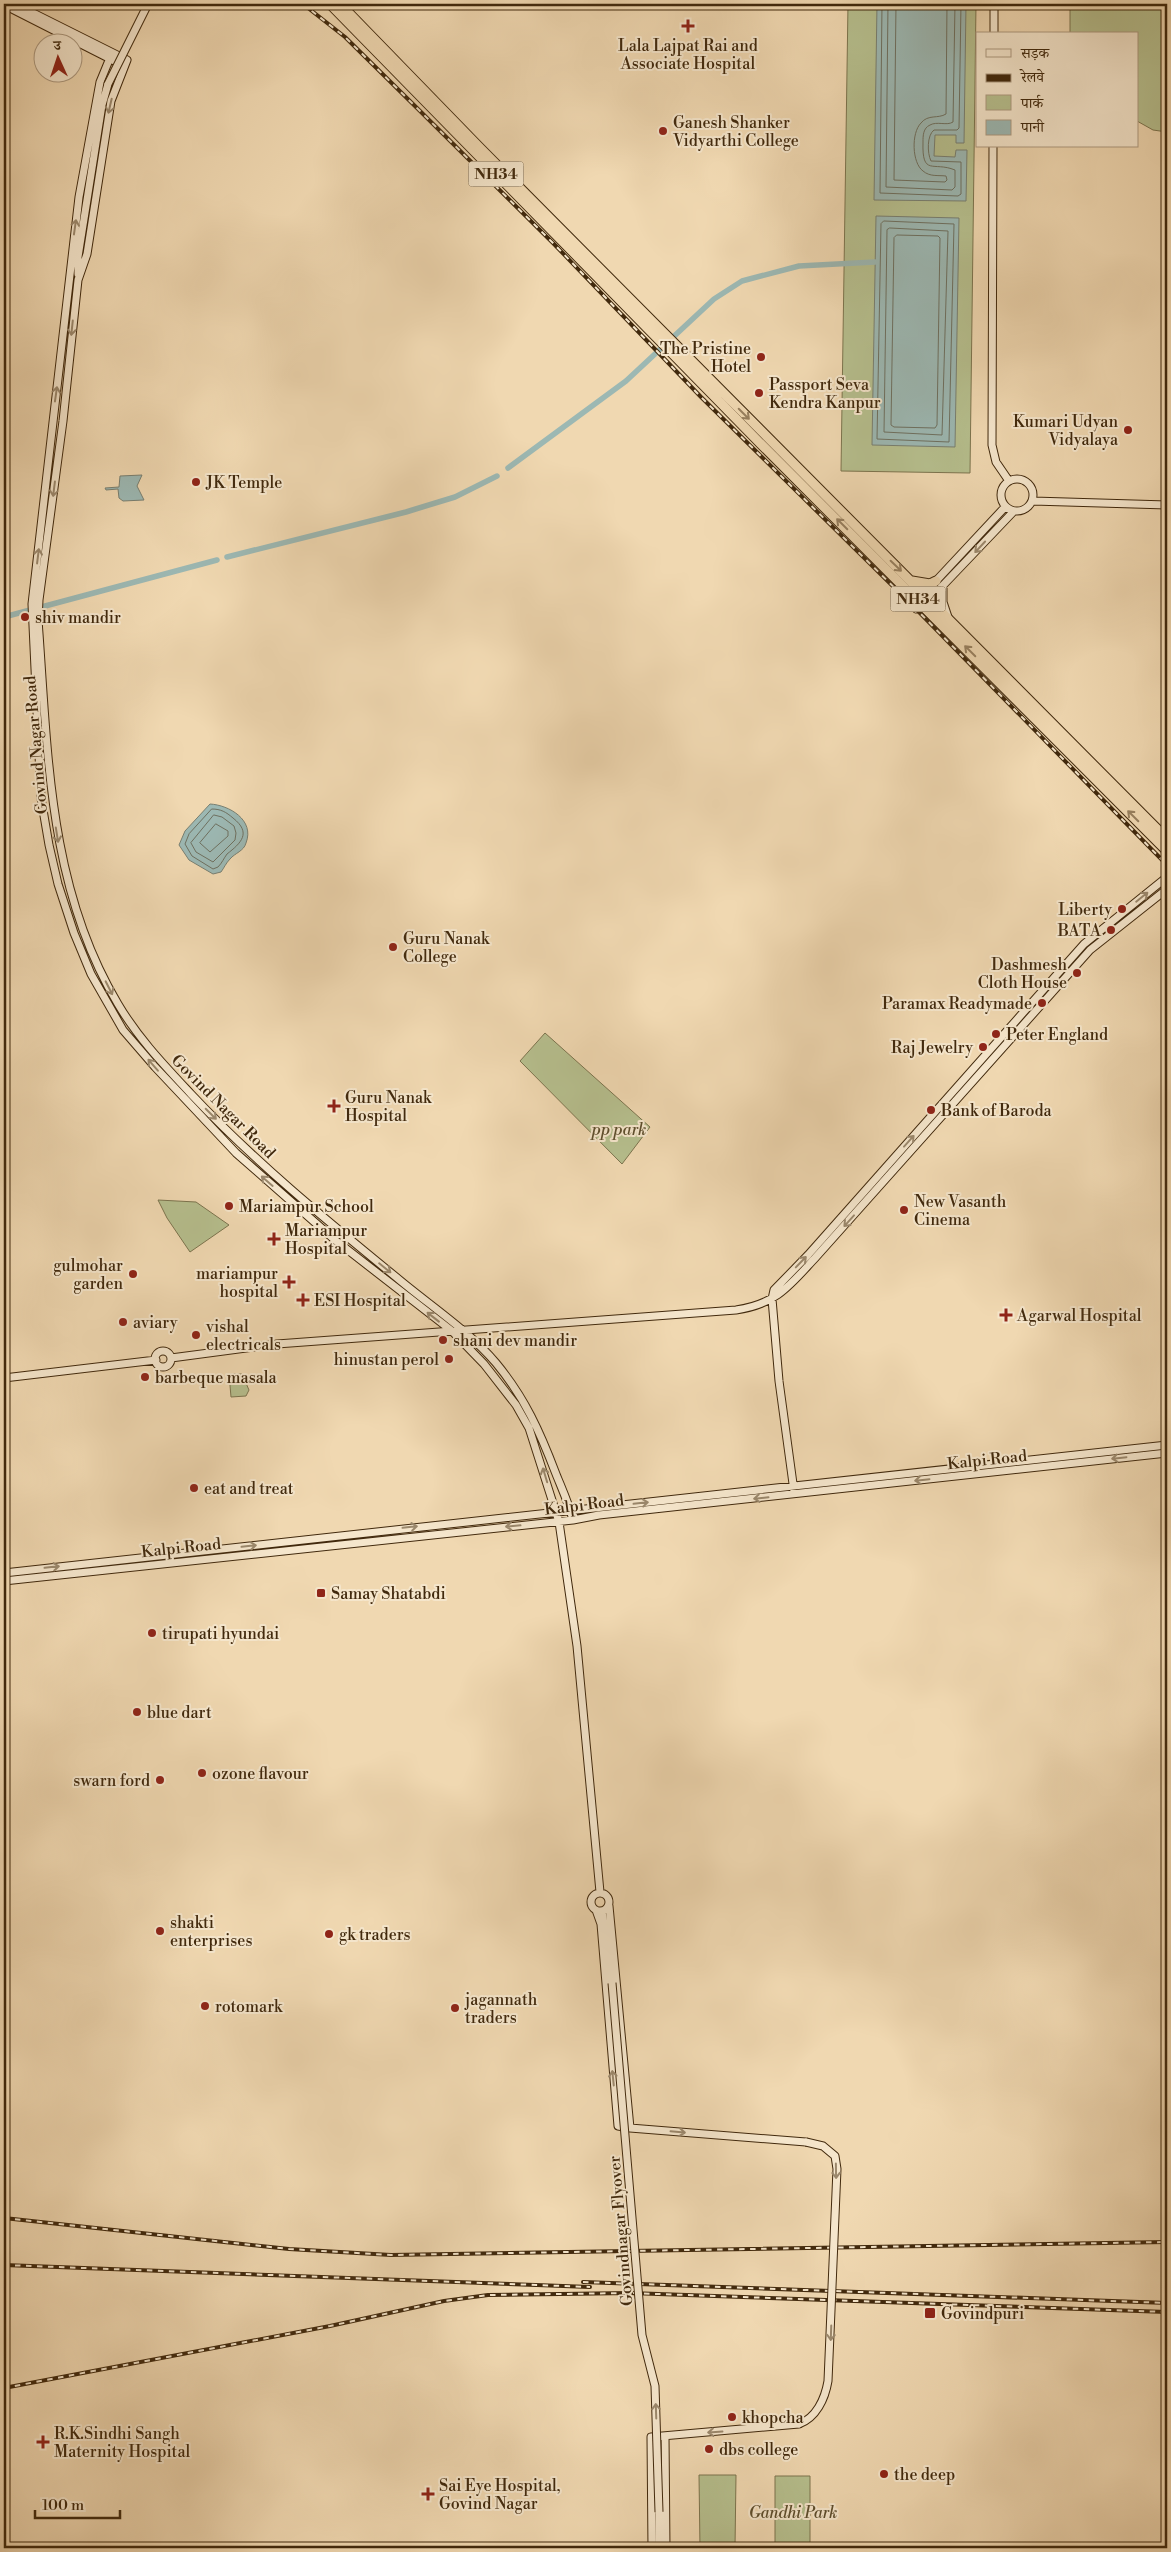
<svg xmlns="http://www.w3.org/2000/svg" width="1171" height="2552" font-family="'Libre Bodoni','Noto Serif Devanagari',serif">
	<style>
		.green { fill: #b6bf8e; stroke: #7c744e }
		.water { fill: #9cb8b3; stroke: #787f71 }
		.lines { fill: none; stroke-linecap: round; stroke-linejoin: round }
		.shore { stroke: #6e7060; stroke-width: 1 }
		.canal { stroke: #9cb8b3; stroke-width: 5.5 }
		.secondary-casing { stroke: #41290d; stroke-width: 9 }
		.highway-casing { stroke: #41290d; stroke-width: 11 }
		.secondary { stroke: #f5e6cc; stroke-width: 7 }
		.highway { stroke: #f0d8b1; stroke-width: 9 }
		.rail-casing { stroke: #41290d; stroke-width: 4 }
		.rail { stroke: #f5e6cc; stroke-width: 2; stroke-dasharray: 5.5; stroke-linecap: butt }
		.secondary-bridge-casing { stroke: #41290d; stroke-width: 9; stroke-linecap: butt }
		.secondary-bridge { stroke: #f5e6cc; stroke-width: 7 }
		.oneway { stroke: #9b886c }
		.oneway2 { stroke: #98805f }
		.poi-dot { fill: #8f2418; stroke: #f5e6cc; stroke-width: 2 }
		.labels { text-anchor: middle; stroke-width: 4; stroke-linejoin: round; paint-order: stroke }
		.shield { fill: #f5e6cc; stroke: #776246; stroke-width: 1 }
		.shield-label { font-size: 15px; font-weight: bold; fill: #41290d }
		.poi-label { font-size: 16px; fill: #41290d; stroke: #f5e6cc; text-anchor: start }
		.street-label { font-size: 16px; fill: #41290d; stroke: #f5e6cc }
		.park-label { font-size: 16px; font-style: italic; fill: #5e4e2d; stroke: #f5e6cc }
	</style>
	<rect width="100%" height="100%" fill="#f0d8b1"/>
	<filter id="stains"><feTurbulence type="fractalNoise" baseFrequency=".004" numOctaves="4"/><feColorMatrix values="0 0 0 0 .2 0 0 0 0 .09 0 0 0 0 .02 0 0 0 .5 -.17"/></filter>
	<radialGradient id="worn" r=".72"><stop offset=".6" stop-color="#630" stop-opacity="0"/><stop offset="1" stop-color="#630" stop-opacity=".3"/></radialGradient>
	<!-- green -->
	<path class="green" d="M 848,4 L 976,4 L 970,473 L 841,471 Z
		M 1070,4 L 1167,4 L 1167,132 L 1153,130 L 1137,121 L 1137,34 L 1070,34 Z
		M 545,1033 L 650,1127 L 622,1164 L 520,1061 Z
		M 158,1200 L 196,1202 L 229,1225 L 190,1252 L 167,1218 Z
		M 229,1374 L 242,1374 L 249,1390 L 246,1396 L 231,1397 Z
		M 699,2475 L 736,2475 L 735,2548 L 700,2548 Z
		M 775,2476 L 810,2476 L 810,2548 L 775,2548 Z"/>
	<!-- water -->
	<path class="water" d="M 877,4 L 966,4 L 964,143 L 956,143 L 956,135 L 935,135 L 934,156 L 955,157 L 956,150 L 967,150 L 966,201 L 874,200 Z
		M 876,216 L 959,218 L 955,447 L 872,445 Z
		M 142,475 L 137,486 L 144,500 L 123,501 L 119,498 L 118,489 L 106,490 L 105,488 L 119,487 L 120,476 Z
		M 210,804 C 229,805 255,820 246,843 C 244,851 235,853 230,859 C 226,863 224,868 221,872 L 213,874 L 189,860 L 179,845 L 185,831 Z"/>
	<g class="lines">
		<!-- shore -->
		<path class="shore" d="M 882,4 L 880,193 L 958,196 L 961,194 L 961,162 L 931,161 C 927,153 927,135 934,130 L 957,130 L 959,128 L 961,4
			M 888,4 L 886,187 L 952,190 L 955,187 L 955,170 C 933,161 922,177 923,142 C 923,136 923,128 930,125 C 937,121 947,126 953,122 L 955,4
			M 896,4 L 894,180 L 945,182 L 947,180 L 946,176 C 938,175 930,177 923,171 C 912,163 911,133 921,123 C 928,114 938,119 946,114 L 947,4
			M 884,221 L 954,224 L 949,442 L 877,439 L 881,224 Z
			M 890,228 L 948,231 L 942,435 L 884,432 L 887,230 Z
			M 897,235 L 938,236 L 940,238 L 937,425 L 935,428 L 894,427 L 891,425 L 894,238 Z
			M 212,809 C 221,809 226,812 233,818 C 252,833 241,843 227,854 C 224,858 222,863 218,867 L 213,869 L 192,856 L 185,844 L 189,834 Z
			M 214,815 L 222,817 L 234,826 L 236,833 L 235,840 L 213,862 L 196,852 L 191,843 Z
			M 216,824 L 228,831 L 228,836 L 210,852 L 200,843 Z"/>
		<!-- canal -->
		<path class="canal" d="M 508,468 L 626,381 L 714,299 L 742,281 L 799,266 L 875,262
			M 227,557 L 406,512 L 455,497 L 497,476
			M 4,617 L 217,560"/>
		<defs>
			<path id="secondary" d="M 15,4 L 127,60 L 111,101 L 87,254 L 78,280 L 63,421 L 39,600 L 38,620 C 48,752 48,888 118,1004 C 138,1038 164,1065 191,1094 C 254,1161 325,1219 396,1277 C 429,1305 468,1330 496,1363 C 525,1398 540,1432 556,1474 C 562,1489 569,1504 573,1520
				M 4,5 L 124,66
				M 994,34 L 994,4
				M 112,53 L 100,82 L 79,197 L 32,604 L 41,798 L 49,845 L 58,884 L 74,933 L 91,974 L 123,1030 L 155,1067 L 236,1153 L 335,1240 L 452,1331 L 484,1364 L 516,1405 L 529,1428 L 559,1522 L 577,1646 L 600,1892
				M 993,146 L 992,445 L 996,462 L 1009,481
				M 78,274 L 78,257 L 102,105 L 108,84
				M1001 495a16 16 0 1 1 32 0a16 16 0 1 1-32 0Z
				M 1033,501 L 1167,505
				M 943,586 L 943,602 L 948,617
				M 921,597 L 1005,507
				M 916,609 L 930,599 L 1014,511
				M155 1359a8 8 0 1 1 16 0a8 8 0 1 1-16 0Z
				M 171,1358 L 277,1344 L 736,1310 C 777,1304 790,1285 816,1257 L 1090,950 L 1167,889
				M 4,1378 L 156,1360
				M 794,1491 L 779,1381 L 772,1299 L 774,1290 L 808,1255 L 1084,944 L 1167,877
				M 4,1573 L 1167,1445
				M 4,1581 L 573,1520 L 599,1515 L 1167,1453
				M591 1902a9 9 0 1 1 18 0a9 9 0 1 1-18 0Z
				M 596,1910 L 601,1924 L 618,2126 L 630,2128 L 609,1906
				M 602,1911 L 612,1983
				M 630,2128 L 806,2142
				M 665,2436 L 666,2548
				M 652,2548 L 651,2437 L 799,2424
				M 659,2548 L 659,2512"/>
			<path id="highway" d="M 330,4 L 761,444 L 1167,851
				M 340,4 L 479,147 L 1167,839
				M 912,581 L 930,584 L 936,581"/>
		</defs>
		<!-- secondary casing -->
		<use href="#secondary" class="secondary-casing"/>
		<!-- highway casing -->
		<use href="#highway" class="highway-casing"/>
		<!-- secondary -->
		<use href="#secondary" class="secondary"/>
		<!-- highway -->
		<use href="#highway" class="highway"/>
		<defs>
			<path id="rail" d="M 303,4 L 345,37 L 419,110 L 554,244 L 701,397 L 916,609 L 1167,865
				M 4,2218 L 289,2249 L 391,2255 L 1167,2242
				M 4,2265 L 590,2287
				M 583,2282 L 1167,2303
				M 4,2388 L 330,2326 L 444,2301 L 488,2295 L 630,2293 L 1167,2312"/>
		</defs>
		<!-- rail casing -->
		<use href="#rail" class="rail-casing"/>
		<!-- rail -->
		<use href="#rail" class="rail"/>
		<defs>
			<path id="secondary-bridge" d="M 108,84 L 148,4
				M 612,1983 L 642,2335 L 655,2386 L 659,2512
				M 799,2424 C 816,2418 825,2399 828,2381 L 837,2169 L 835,2156 L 823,2146 L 806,2142"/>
		</defs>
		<!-- secondary-bridge casing -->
		<use href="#secondary-bridge" class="secondary-bridge-casing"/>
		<!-- secondary-bridge -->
		<use href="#secondary-bridge" class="secondary-bridge"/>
	</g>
	<!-- one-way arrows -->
	<defs><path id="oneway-shaft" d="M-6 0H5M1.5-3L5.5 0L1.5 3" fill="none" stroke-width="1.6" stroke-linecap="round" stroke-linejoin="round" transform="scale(1.25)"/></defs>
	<g class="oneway">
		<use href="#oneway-shaft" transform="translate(110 106) rotate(103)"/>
		<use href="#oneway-shaft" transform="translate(75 227) rotate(-82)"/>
		<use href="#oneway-shaft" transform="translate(72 328) rotate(96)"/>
		<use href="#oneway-shaft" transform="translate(56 394) rotate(-82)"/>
		<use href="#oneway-shaft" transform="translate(54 489) rotate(97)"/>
		<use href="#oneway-shaft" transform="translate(980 547) rotate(133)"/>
		<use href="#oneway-shaft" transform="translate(38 556) rotate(-83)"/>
		<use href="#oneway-shaft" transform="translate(57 835) rotate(81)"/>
		<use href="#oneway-shaft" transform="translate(1142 897) rotate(-39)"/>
		<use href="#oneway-shaft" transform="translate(109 988) rotate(63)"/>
		<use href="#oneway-shaft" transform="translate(153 1065) rotate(-131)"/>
		<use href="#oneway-shaft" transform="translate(211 1114) rotate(45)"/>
		<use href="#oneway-shaft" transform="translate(909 1141) rotate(-48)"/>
		<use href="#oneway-shaft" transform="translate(267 1181) rotate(-139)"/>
		<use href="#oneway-shaft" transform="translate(849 1221) rotate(132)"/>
		<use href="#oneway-shaft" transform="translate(801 1262) rotate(-46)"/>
		<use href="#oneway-shaft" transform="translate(385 1268) rotate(39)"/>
		<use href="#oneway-shaft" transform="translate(433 1317) rotate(-142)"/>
		<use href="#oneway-shaft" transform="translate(1119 1458) rotate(174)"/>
		<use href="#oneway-shaft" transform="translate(545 1475) rotate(-107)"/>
		<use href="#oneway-shaft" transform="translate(922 1480) rotate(174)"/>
		<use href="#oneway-shaft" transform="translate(761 1498) rotate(174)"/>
		<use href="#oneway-shaft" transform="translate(641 1503) rotate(-6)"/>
		<use href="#oneway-shaft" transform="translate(513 1526) rotate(175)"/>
		<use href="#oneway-shaft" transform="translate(410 1527) rotate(-6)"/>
		<use href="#oneway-shaft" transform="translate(249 1546) rotate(-6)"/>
		<use href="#oneway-shaft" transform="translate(52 1567) rotate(-6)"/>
		<use href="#oneway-shaft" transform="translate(613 2078) rotate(-96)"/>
		<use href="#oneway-shaft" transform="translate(678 2132) rotate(5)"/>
		<use href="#oneway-shaft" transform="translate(836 2171) rotate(89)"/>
		<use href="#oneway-shaft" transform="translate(831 2333) rotate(92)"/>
		<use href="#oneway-shaft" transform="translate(656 2411) rotate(-92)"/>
		<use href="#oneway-shaft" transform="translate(715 2432) rotate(176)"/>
	</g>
	<g class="oneway2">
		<use href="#oneway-shaft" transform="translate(744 414) rotate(45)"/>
		<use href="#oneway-shaft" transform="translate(842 524) rotate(-135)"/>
		<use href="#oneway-shaft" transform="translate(896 566) rotate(44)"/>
		<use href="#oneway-shaft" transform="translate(970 651) rotate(-135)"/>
		<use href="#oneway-shaft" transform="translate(1133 816) rotate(-135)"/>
	</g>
	<!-- markers -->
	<g class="poi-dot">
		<path d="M685.5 18.5h5v5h5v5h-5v5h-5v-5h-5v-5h5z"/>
		<circle cx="663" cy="131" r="5"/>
		<circle cx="761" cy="357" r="5"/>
		<circle cx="759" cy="393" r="5"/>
		<circle cx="1128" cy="430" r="5"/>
		<circle cx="196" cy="482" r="5"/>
		<circle cx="25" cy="617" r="5"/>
		<circle cx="1122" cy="909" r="5"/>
		<circle cx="1111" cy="930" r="5"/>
		<circle cx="393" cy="947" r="5"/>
		<circle cx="1077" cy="973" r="5"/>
		<circle cx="1042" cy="1003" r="5"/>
		<circle cx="996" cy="1034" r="5"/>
		<circle cx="983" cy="1047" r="5"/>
		<path d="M331.5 1098.5h5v5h5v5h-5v5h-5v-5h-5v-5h5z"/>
		<circle cx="931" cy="1110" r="5"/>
		<circle cx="229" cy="1206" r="5"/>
		<circle cx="904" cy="1210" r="5"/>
		<path d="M271.5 1231.5h5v5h5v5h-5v5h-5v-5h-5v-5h5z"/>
		<circle cx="133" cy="1274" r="5"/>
		<path d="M286.5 1274.5h5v5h5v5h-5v5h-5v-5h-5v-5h5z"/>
		<path d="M300.5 1292.5h5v5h5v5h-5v5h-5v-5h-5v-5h5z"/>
		<path d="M1003.5 1307.5h5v5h5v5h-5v5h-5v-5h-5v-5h5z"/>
		<circle cx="123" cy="1322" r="5"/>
		<circle cx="196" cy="1335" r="5"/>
		<circle cx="443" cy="1340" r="5"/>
		<circle cx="449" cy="1359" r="5"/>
		<circle cx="145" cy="1377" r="5"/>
		<circle cx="194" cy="1488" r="5"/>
		<rect x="316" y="1588" width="10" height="10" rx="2.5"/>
		<circle cx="152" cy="1633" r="5"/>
		<circle cx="137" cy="1712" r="5"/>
		<circle cx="202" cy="1773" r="5"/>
		<circle cx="160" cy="1780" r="5"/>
		<circle cx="160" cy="1931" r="5"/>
		<circle cx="329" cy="1934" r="5"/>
		<circle cx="205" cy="2006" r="5"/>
		<circle cx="455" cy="2008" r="5"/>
		<rect x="924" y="2307" width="12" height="12" rx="2.5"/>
		<circle cx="732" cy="2417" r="5"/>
		<path d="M40.5 2434.5h5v5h5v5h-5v5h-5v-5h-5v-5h5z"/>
		<circle cx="709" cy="2449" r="5"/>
		<circle cx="884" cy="2474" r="5"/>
		<path d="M425.5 2486.5h5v5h5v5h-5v5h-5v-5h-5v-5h5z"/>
	</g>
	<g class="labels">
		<!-- shield labels -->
		<g class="shield">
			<rect x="468.5" y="161.5" width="55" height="25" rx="4"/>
			<rect x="890.5" y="586.5" width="55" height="25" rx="4"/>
		</g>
		<g class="shield-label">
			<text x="496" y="179">NH34</text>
			<text x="918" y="604">NH34</text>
		</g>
		<!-- poi labels -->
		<g class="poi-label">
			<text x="688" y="51" text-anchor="middle">Lala Lajpat Rai and<tspan x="688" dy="18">Associate Hospital</tspan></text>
			<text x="673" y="128">Ganesh Shanker<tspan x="673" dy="18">Vidyarthi College</tspan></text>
			<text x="751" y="354" text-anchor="end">The Pristine<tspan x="751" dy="18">Hotel</tspan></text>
			<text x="769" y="390">Passport Seva<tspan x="769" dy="18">Kendra Kanpur</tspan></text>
			<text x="1118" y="427" text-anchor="end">Kumari Udyan<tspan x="1118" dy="18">Vidyalaya</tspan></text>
			<text x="206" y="488">JK Temple</text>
			<text x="35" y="623">shiv mandir</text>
			<text x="1112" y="915" text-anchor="end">Liberty</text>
			<text x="1101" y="936" text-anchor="end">BATA</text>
			<text x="403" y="944">Guru Nanak<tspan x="403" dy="18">College</tspan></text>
			<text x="1067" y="970" text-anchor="end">Dashmesh<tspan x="1067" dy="18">Cloth House</tspan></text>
			<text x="1032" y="1009" text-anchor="end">Paramax Readymade</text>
			<text x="1006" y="1040">Peter England</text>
			<text x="973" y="1053" text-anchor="end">Raj Jewelry</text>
			<text x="345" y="1103">Guru Nanak<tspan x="345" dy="18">Hospital</tspan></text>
			<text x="941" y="1116">Bank of Baroda</text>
			<text x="914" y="1207">New Vasanth<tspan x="914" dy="18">Cinema</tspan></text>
			<text x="239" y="1212">Mariampur School</text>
			<text x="285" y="1236">Mariampur<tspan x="285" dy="18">Hospital</tspan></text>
			<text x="123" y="1271" text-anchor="end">gulmohar<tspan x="123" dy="18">garden</tspan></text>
			<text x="278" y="1279" text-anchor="end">mariampur<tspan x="278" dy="18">hospital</tspan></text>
			<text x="314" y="1306">ESI Hospital</text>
			<text x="1017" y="1321">Agarwal Hospital</text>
			<text x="133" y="1328">aviary</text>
			<text x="206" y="1332">vishal<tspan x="206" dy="18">electricals</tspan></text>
			<text x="453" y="1346">shani dev mandir</text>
			<text x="439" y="1365" text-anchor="end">hinustan perol</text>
			<text x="155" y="1383">barbeque masala</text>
			<text x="204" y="1494">eat and treat</text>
			<text x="331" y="1599">Samay Shatabdi</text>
			<text x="162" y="1639">tirupati hyundai</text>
			<text x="147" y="1718">blue dart</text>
			<text x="212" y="1779">ozone flavour</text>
			<text x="150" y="1786" text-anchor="end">swarn ford</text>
			<text x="170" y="1928">shakti<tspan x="170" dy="18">enterprises</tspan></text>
			<text x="339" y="1940">gk traders</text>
			<text x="465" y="2005">jagannath<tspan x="465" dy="18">traders</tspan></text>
			<text x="215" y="2012">rotomark</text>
			<text x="941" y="2319">Govindpuri</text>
			<text x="742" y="2423">khopcha</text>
			<text x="54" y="2439">R.K.Sindhi Sangh<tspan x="54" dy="18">Maternity Hospital</tspan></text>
			<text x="719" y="2455">dbs college</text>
			<text x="894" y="2480">the deep</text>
			<text x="439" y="2491">Sai Eye Hospital,<tspan x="439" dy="18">Govind Nagar</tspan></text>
		</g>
		<!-- street labels -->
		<g class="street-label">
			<text transform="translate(35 745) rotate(-95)" y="6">Govind Nagar Road</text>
			<text transform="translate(224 1106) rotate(45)" y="6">Govind Nagar Road</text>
			<text transform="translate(987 1459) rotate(-6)" y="6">Kalpi Road</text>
			<text transform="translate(584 1504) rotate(-7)" y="6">Kalpi Road</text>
			<text transform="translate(181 1547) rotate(-6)" y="6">Kalpi Road</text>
			<text transform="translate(620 2231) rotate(-95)" y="6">Govindnagar Flyover</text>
		</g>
		<!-- park labels -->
		<g class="park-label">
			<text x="619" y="1135">pp park</text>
			<text x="793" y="2518">Gandhi Park</text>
		</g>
	</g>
	<!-- margin -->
	<rect width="1171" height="2552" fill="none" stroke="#f0d8b1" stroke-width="20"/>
	<rect x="5" y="5" width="1161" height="2542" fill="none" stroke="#41290d" stroke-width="2.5"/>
	<rect x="10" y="10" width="1151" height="2532" fill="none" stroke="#41290d"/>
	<!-- legend -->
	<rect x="976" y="32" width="162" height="115" fill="#f5e6cc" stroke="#ad9a80"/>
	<rect x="986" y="49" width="25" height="8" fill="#f5e6cc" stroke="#ad9a80"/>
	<text x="1021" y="58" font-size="15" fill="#41290d">सड़क</text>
	<rect x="986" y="74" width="25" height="8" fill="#41290d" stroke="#ad9a80"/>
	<text x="1021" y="82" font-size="15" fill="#41290d">रेलवे</text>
	<rect x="986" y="95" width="25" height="15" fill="#b6bf8e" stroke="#ad9a80"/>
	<text x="1021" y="108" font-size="15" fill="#41290d">पार्क</text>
	<rect x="986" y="120" width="25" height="15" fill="#9cb8b3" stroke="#ad9a80"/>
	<text x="1021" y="132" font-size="15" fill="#41290d">पानी</text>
	<!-- north arrow -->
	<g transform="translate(58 58) rotate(357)"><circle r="24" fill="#f5e6cc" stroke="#ad9a80"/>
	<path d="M0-4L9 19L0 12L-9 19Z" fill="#8f2418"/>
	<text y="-8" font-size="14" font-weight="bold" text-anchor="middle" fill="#41290d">उ</text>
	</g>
	<!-- scale -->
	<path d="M35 2510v8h85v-8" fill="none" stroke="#41290d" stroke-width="2.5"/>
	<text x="42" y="2510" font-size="15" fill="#41290d" stroke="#f5e6cc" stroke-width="4" paint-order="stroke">100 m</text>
	<rect width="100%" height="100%" filter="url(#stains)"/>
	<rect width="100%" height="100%" fill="url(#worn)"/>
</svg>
